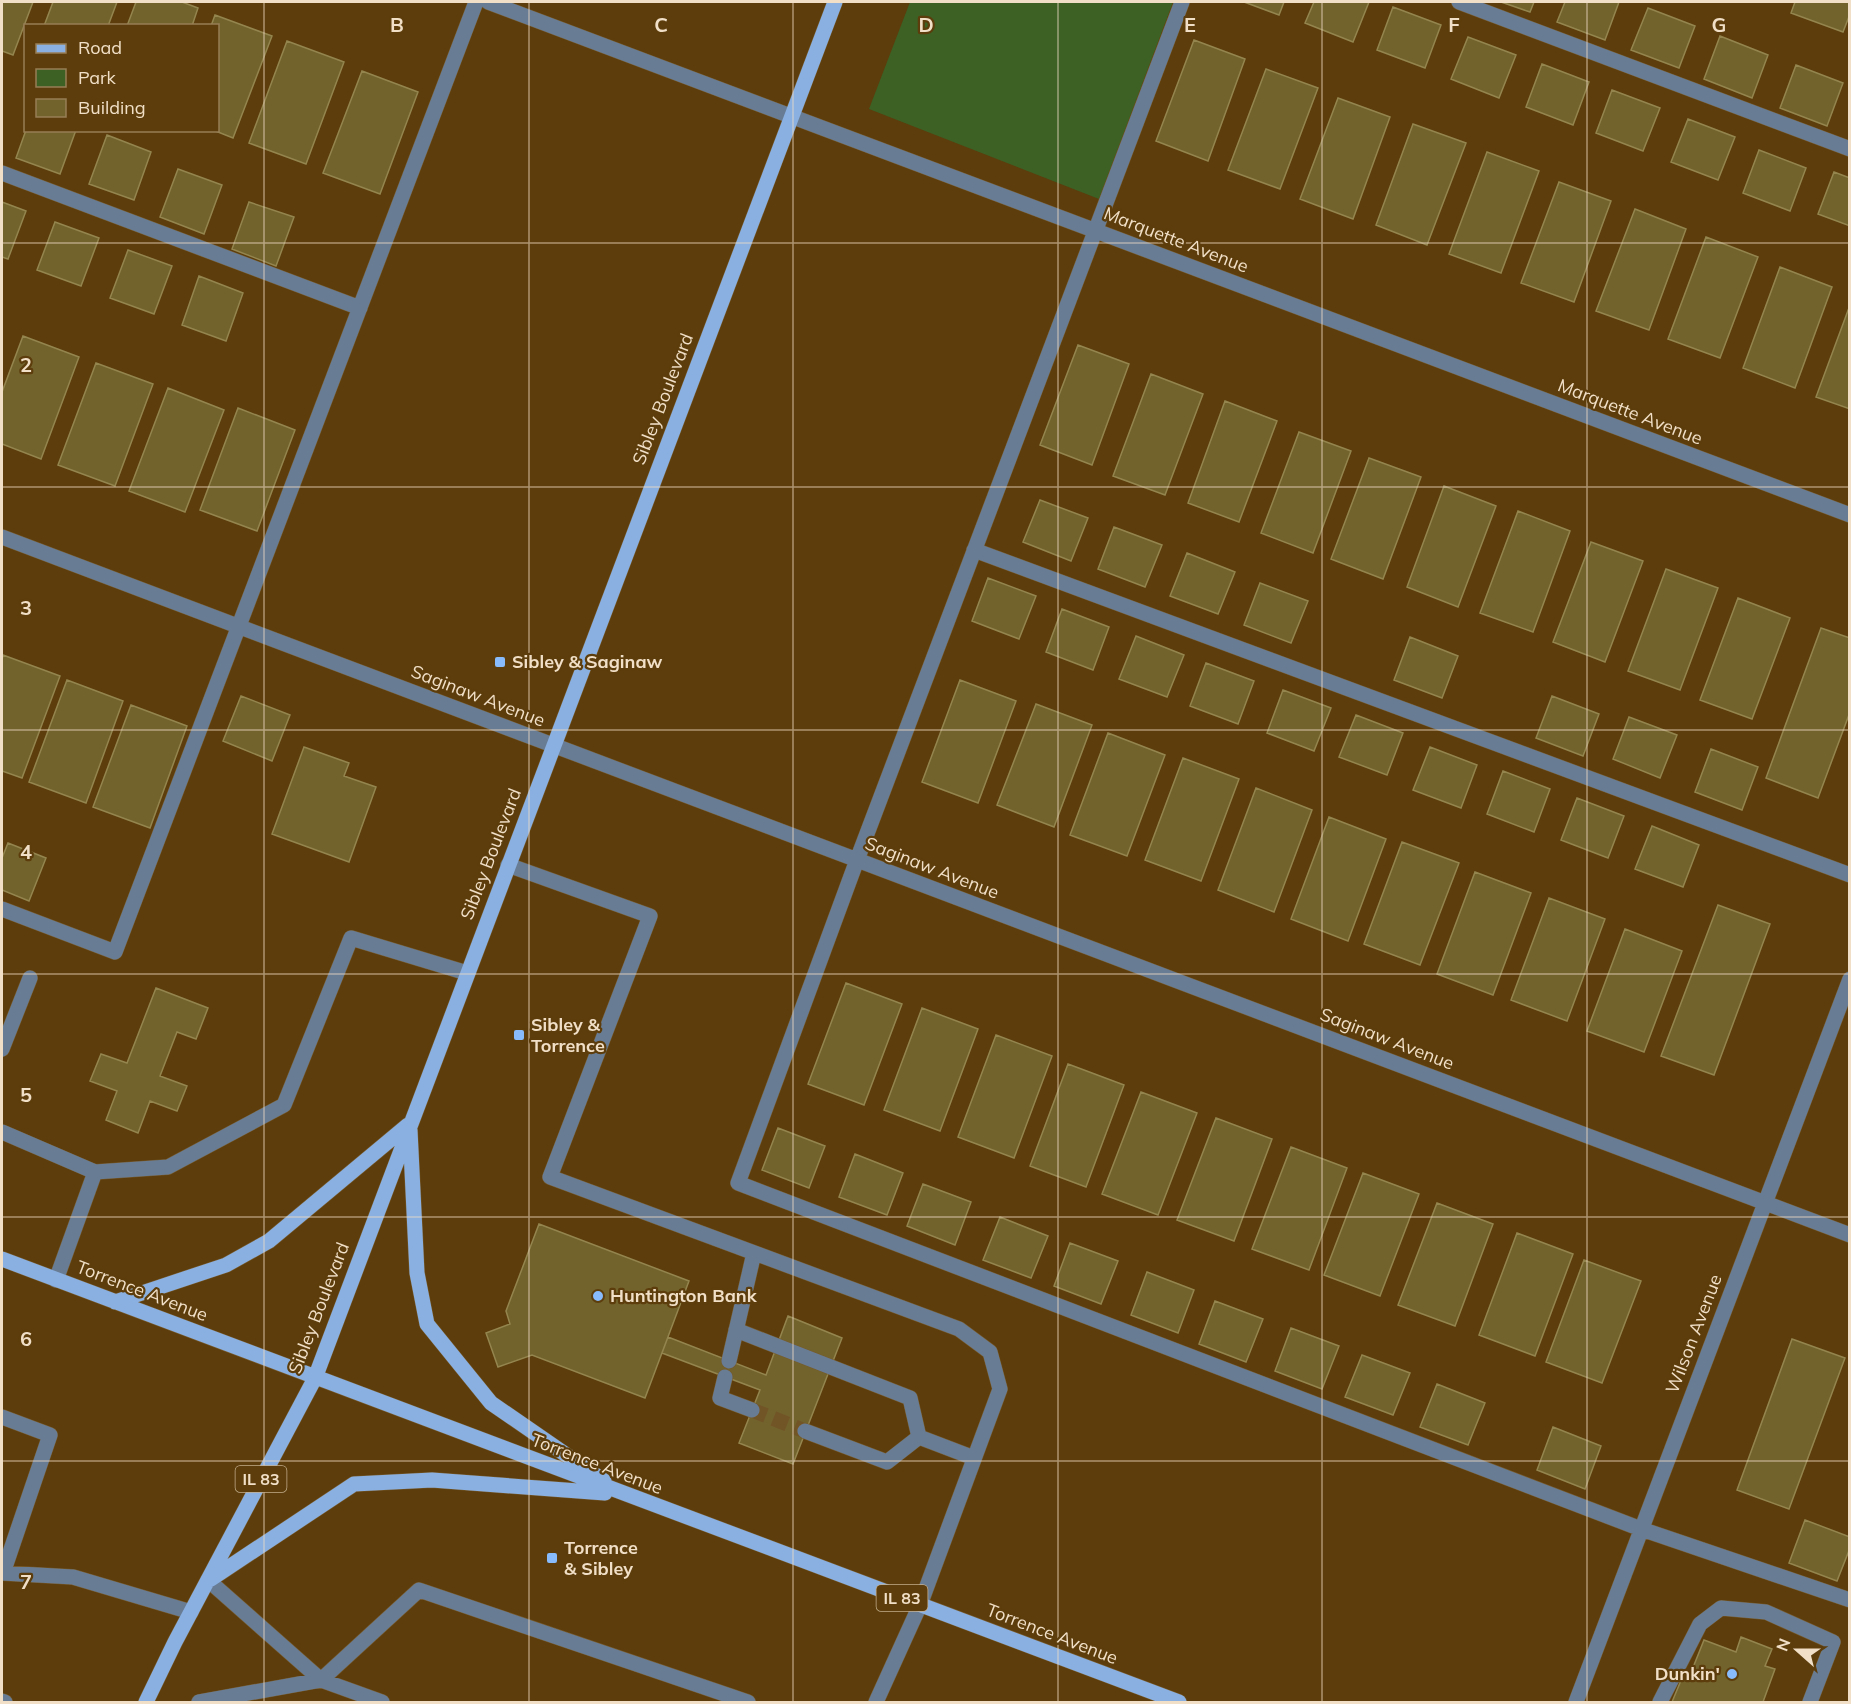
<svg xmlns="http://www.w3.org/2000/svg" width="1851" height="1704" font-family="Mulish,sans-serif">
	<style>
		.green { fill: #3d6025 }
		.building { fill: #72632d; stroke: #94854f; stroke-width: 1.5 }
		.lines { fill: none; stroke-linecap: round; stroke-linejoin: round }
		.minor-tunnel { stroke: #725527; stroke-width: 15; stroke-dasharray: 15 8; stroke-linecap: butt }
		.minor-casing { stroke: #775a2d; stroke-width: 16 }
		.major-casing { stroke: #775a2d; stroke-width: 16 }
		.minor { stroke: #687c94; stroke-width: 15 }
		.major { stroke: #8ab0e1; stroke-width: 15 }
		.grid { fill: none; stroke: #f1dfc7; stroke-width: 1.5; stroke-opacity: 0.55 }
		.poi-dot { fill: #87bbfb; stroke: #5c3d0b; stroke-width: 2 }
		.labels { text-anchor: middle; stroke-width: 4.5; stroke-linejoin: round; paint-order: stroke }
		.shield { fill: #5c3d0b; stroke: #c4ae8f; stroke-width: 1.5 }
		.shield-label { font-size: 16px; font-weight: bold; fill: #f1dfc7 }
		.street-label { font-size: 18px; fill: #f1dfc7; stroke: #5c3d0b }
		.poi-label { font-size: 18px; font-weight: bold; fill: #f1dfc7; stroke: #5c3d0b; text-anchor: start }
		.grid-label { font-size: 20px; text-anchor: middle; font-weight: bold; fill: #f1dfc7; stroke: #5c3d0b; stroke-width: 4.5; stroke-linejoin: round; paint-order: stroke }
	</style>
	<rect width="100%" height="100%" fill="#5c3d0b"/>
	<!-- green -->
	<path class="green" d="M 910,2 L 1173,2 L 1099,199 L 869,109 Z"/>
	<!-- building -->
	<path class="building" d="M 2,2 L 33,2 L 13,55 L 2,51 Z
		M 53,2 L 117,2 L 108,26 L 44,26 Z
		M 136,2 L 182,2 L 198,8 L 192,26 L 127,26 Z
		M 1244,2 L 1284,2 L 1279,15 Z
		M 1314,2 L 1369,2 L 1353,42 L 1305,23 Z
		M 1501,2 L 1534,2 L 1530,12 Z
		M 1565,2 L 1619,2 L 1605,40 L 1557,22 Z
		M 1795,2 L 1850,2 L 1850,14 L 1843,32 L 1791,13 Z
		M 1393,7 L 1441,25 L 1425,68 L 1377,50 Z
		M 1648,8 L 1695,26 L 1679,68 L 1631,50 Z
		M 215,15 L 272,36 L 233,138 L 213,130 L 218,130 L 218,26 L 211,26 Z
		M 1720,36 L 1768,55 L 1752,98 L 1704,79 Z
		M 1468,37 L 1516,55 L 1499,98 L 1451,79 Z
		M 1194,40 L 1245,59 L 1208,161 L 1156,141 Z
		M 287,41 L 344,62 L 306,164 L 249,143 Z
		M 1542,64 L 1589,82 L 1573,125 L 1526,107 Z
		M 1796,65 L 1843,83 L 1827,126 L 1780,108 Z
		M 1266,69 L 1318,88 L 1280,189 L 1228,170 Z
		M 362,71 L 418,92 L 380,194 L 323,173 Z
		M 1612,90 L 1660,108 L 1643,151 L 1596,133 Z
		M 1338,98 L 1390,117 L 1353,219 L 1300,199 Z
		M 1688,119 L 1735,137 L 1718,180 L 1671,162 Z
		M 1413,124 L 1466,143 L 1427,245 L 1376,225 Z
		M 26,130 L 76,130 L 60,174 L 16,158 Z
		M 107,135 L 151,152 L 134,200 L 89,184 Z
		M 1759,150 L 1806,168 L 1790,211 L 1743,193 Z
		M 1487,152 L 1539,171 L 1501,273 L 1449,254 Z
		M 178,169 L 222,185 L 204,234 L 160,217 Z
		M 1834,172 L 1850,178 L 1850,226 L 1818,214 Z
		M 1559,182 L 1611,201 L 1574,302 L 1521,283 Z
		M 2,202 L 26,211 L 8,259 L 2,257 Z
		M 249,202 L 294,217 L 276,266 L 232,249 Z
		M 1635,209 L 1686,229 L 1649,330 L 1596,311 Z
		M 55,222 L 99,238 L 81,286 L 37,270 Z
		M 1706,237 L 1758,257 L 1720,358 L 1668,339 Z
		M 128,250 L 172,266 L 154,314 L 110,298 Z
		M 1780,267 L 1832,287 L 1795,388 L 1743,368 Z
		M 199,276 L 243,293 L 226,341 L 182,325 Z
		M 1850,305 L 1850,409 L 1816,397 Z
		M 23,336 L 79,357 L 41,459 L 2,444 L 2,392 Z
		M 1078,345 L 1129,364 L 1092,465 L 1040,445 Z
		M 96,363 L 153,384 L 115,486 L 58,465 Z
		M 1151,374 L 1203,394 L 1165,495 L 1113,476 Z
		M 168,388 L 224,410 L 185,512 L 129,491 Z
		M 1225,401 L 1277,421 L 1239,522 L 1188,503 Z
		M 238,408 L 295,430 L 257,531 L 200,510 Z
		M 1299,432 L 1351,451 L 1313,553 L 1261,533 Z
		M 1369,458 L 1421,477 L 1383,579 L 1331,559 Z
		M 1444,486 L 1496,506 L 1458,607 L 1407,587 Z
		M 1040,500 L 1088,518 L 1071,561 L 1023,542 Z
		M 1518,511 L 1570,531 L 1533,632 L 1480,613 Z
		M 1114,527 L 1162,545 L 1145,587 L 1098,569 Z
		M 1591,542 L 1643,561 L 1605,662 L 1553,642 Z
		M 1187,553 L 1235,572 L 1218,614 L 1170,596 Z
		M 1666,569 L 1718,588 L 1680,690 L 1628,671 Z
		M 988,578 L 1036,596 L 1019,639 L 972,621 Z
		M 1260,583 L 1308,601 L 1291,643 L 1244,625 Z
		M 1738,598 L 1790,618 L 1752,719 L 1700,700 Z
		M 1062,609 L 1109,627 L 1093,670 L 1046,652 Z
		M 1821,628 L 1850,638 L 1850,712 L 1818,798 L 1766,778 Z
		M 1136,636 L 1184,655 L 1167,697 L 1119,679 Z
		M 1410,637 L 1458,656 L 1442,698 L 1394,680 Z
		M 3,655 L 60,676 L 22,778 L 2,771 L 2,660 Z
		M 1206,663 L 1254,681 L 1238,724 L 1190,706 Z
		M 67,680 L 123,701 L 86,803 L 29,782 Z
		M 960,680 L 1016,701 L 978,803 L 922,782 Z
		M 1283,690 L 1331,708 L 1314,751 L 1267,733 Z
		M 241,696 L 290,715 L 272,761 L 223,741 Z
		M 1552,696 L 1599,714 L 1583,756 L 1536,738 Z
		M 1036,704 L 1092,725 L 1054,827 L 997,805 Z
		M 131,705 L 187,726 L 150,828 L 93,807 Z
		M 1356,715 L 1403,733 L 1387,775 L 1339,757 Z
		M 1629,717 L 1677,735 L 1660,778 L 1613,759 Z
		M 1108,733 L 1165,755 L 1127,856 L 1070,835 Z
		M 304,747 L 349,763 L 344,776 L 376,787 L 349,862 L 272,834 Z
		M 1430,747 L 1477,765 L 1461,808 L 1413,790 Z
		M 1711,749 L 1758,767 L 1742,810 L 1695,792 Z
		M 1183,758 L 1239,779 L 1201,881 L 1145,860 Z
		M 1503,771 L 1550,789 L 1534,832 L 1487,814 Z
		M 1256,788 L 1312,810 L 1274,912 L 1218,890 Z
		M 1577,798 L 1624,816 L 1608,858 L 1561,840 Z
		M 1329,817 L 1386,839 L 1348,941 L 1291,919 Z
		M 1652,826 L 1699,845 L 1683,887 L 1635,869 Z
		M 1402,842 L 1459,863 L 1420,965 L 1364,944 Z
		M 8,843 L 46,858 L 29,901 L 2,890 L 2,858 Z
		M 1475,872 L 1531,893 L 1493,995 L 1437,974 Z
		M 1549,898 L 1605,919 L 1567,1021 L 1511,1000 Z
		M 1718,905 L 1770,924 L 1714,1075 L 1661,1056 Z
		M 1625,929 L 1682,951 L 1644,1052 L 1587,1031 Z
		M 846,983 L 902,1004 L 864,1105 L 808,1084 Z
		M 156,988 L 208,1008 L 196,1039 L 177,1032 L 160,1076 L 187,1086 L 177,1111 L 150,1101 L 138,1133 L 106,1120 L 117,1091 L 90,1081 L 101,1054 L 127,1063 Z
		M 922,1008 L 978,1029 L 940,1131 L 884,1110 Z
		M 996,1035 L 1052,1056 L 1014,1158 L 958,1137 Z
		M 1068,1064 L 1124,1085 L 1086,1187 L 1030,1166 Z
		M 1141,1092 L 1197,1113 L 1158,1215 L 1102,1194 Z
		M 1216,1118 L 1272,1139 L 1234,1241 L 1177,1220 Z
		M 778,1128 L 825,1146 L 809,1188 L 762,1170 Z
		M 1291,1147 L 1347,1168 L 1309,1270 L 1252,1249 Z
		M 855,1154 L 903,1173 L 887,1215 L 839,1197 Z
		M 1363,1173 L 1419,1194 L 1380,1296 L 1324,1275 Z
		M 923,1184 L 971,1202 L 955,1245 L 907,1226 Z
		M 1437,1203 L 1493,1224 L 1455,1326 L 1398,1305 Z
		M 1000,1217 L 1048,1236 L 1031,1278 L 983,1260 Z
		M 539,1224 L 689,1281 L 645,1398 L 532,1355 L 498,1367 L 486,1333 L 510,1324 L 506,1311 Z
		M 1517,1233 L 1573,1254 L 1535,1356 L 1479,1335 Z
		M 1070,1243 L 1118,1261 L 1101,1304 L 1054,1286 Z
		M 1584,1260 L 1641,1281 L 1602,1383 L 1546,1362 Z
		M 1147,1272 L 1194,1290 L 1178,1333 L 1131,1315 Z
		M 1215,1301 L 1263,1319 L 1246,1362 L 1199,1344 Z
		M 788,1316 L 842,1338 L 793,1464 L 739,1443 L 760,1390 L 662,1353 L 668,1337 L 766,1375 Z
		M 1291,1328 L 1339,1346 L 1322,1389 L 1275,1371 Z
		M 1792,1339 L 1845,1358 L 1789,1509 L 1737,1490 Z
		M 1362,1355 L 1410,1373 L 1393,1415 L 1345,1397 Z
		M 1437,1384 L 1485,1403 L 1468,1445 L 1420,1427 Z
		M 1553,1427 L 1601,1446 L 1585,1489 L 1537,1470 Z
		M 1805,1520 L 1850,1537 L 1850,1548 L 1837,1581 L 1789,1563 Z
		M 1741,1637 L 1772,1649 L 1765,1666 L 1775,1669 L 1763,1702 L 1672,1702 L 1682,1678 L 1688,1680 L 1704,1640 L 1736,1652 Z"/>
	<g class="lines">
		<!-- minor-tunnel -->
		<path class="minor-tunnel" d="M 752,1410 L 805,1431"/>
		<defs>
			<path id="minor" d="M 488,2 L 1850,515
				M 1182,2 L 857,860 L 738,1183 L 1641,1529 L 1850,1600
				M 1459,2 L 1850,149
				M 2,173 L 360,308
				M 2,537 L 1850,1235
				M 974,550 L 1850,875
				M 508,865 L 650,916 L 550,1177 L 959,1329 L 990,1352 L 1000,1389 L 920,1605 L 876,1702
				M 2,909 L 115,952 L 476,2
				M 2,1049 L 30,978
				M 2,1132 L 95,1172
				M 56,1280 L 95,1172 L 168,1167 L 284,1105 L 351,938 L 467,973
				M 736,1330 L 910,1398 L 919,1437
				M 729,1361 L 754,1253
				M 725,1377 L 720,1398 L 752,1410
				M 2,1417 L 50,1435 L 3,1573
				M 805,1431 L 887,1462 L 919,1437
				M 919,1437 L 974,1458
				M 2,1573 L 73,1577 L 191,1612
				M 208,1580 L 321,1680 L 382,1702
				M 2,1701 L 5,1702
				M 199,1702 L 321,1680 L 419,1590 L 748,1702
				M 1576,1702 L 1850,979
				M 1660,1702 L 1700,1624 L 1721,1608 L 1766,1612 L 1833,1642 L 1810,1702"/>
			<path id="major" d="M 410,1130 L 417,1273 L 427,1324 L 491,1403 L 604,1481
				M 2,1259 L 1179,1702
				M 115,1302 L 226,1265 L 269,1241 L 408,1125
				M 211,1579 L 354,1484 L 432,1480 L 605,1493
				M 146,1702 L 175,1642 L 315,1378 L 835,2"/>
		</defs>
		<!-- minor casing -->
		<use href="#minor" class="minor-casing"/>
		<!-- major casing -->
		<use href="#major" class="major-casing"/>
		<!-- minor -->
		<use href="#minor" class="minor"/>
		<!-- major -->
		<use href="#major" class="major"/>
	</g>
	<!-- grid -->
	<path class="grid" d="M 264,2 L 264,1702M 529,2 L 529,1702M 793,2 L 793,1702M 1058,2 L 1058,1702M 1322,2 L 1322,1702M 1587,2 L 1587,1702M 2,243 L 1850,243M 2,487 L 1850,487M 2,730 L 1850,730M 2,974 L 1850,974M 2,1217 L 1850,1217M 2,1461 L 1850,1461"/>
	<!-- markers -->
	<g class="poi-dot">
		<rect x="494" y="656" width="12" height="12" rx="3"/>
		<rect x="513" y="1029" width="12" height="12" rx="3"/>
		<circle cx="598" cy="1296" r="6"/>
		<rect x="546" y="1552" width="12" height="12" rx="3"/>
		<circle cx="1732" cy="1674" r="6"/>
	</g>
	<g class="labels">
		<!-- shield labels -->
		<g class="shield">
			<rect x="235.5" y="1466" width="51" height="26" rx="4.5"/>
			<rect x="876.5" y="1585" width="51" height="26" rx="4.5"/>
		</g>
		<g class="shield-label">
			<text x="261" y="1485">IL 83</text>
			<text x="902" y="1604">IL 83</text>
		</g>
		<!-- street labels -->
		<g class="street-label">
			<text transform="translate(1176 240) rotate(21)" y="6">Marquette Avenue</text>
			<text transform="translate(663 399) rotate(-69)" y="6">Sibley Boulevard</text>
			<text transform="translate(1630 412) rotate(21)" y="6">Marquette Avenue</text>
			<text transform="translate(478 696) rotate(21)" y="6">Saginaw Avenue</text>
			<text transform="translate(491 854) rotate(-69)" y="6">Sibley Boulevard</text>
			<text transform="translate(932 868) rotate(21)" y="6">Saginaw Avenue</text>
			<text transform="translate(1387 1039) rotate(21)" y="6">Saginaw Avenue</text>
			<text transform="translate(142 1291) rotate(21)" y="6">Torrence Avenue</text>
			<text transform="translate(319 1308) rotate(-69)" y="6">Sibley Boulevard</text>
			<text transform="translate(1694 1334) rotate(-69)" y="6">Wilson Avenue</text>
			<text transform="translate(597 1464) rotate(21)" y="6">Torrence Avenue</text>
			<text transform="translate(1052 1634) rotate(21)" y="6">Torrence Avenue</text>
		</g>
		<!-- poi labels -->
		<g class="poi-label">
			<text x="512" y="668">Sibley &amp; Saginaw</text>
			<text x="531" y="1031">Sibley &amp;<tspan x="531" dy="21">Torrence</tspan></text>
			<text x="610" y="1302">Huntington Bank</text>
			<text x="564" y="1554">Torrence<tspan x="564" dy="21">&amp; Sibley</tspan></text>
			<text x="1720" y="1680" text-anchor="end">Dunkin'</text>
		</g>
	</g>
	<g class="grid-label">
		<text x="397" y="32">B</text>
		<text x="661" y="32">C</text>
		<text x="926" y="32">D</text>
		<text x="1190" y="32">E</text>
		<text x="1454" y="32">F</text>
		<text x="1719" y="32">G</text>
		<text x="26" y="372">2</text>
		<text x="26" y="615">3</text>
		<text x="26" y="859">4</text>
		<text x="26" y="1102">5</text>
		<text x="26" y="1346">6</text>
		<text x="26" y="1589">7</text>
	</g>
	<!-- border -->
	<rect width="1851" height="1704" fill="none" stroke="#f1dfc7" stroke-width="6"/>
	<!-- legend -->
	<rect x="24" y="24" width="195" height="108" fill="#5c3d0b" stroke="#987e56" stroke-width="1.5"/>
	<rect x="36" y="44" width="30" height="9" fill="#8ab0e1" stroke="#987e56" stroke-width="1.5"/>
	<text x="78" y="54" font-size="18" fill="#f1dfc7">Road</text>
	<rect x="36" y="69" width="30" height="18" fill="#3d6025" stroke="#987e56" stroke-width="1.5"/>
	<text x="78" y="84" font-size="18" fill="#f1dfc7">Park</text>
	<rect x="36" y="99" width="30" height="18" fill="#72632d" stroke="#987e56" stroke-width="1.5"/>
	<text x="78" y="114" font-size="18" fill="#f1dfc7">Building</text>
	<!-- north arrow -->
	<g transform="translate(1797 1650) rotate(291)" stroke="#5c3d0b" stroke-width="4.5" paint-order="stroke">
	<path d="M0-4.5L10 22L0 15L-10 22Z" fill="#f1dfc7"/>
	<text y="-9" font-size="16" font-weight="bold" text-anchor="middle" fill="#f1dfc7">N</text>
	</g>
</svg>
